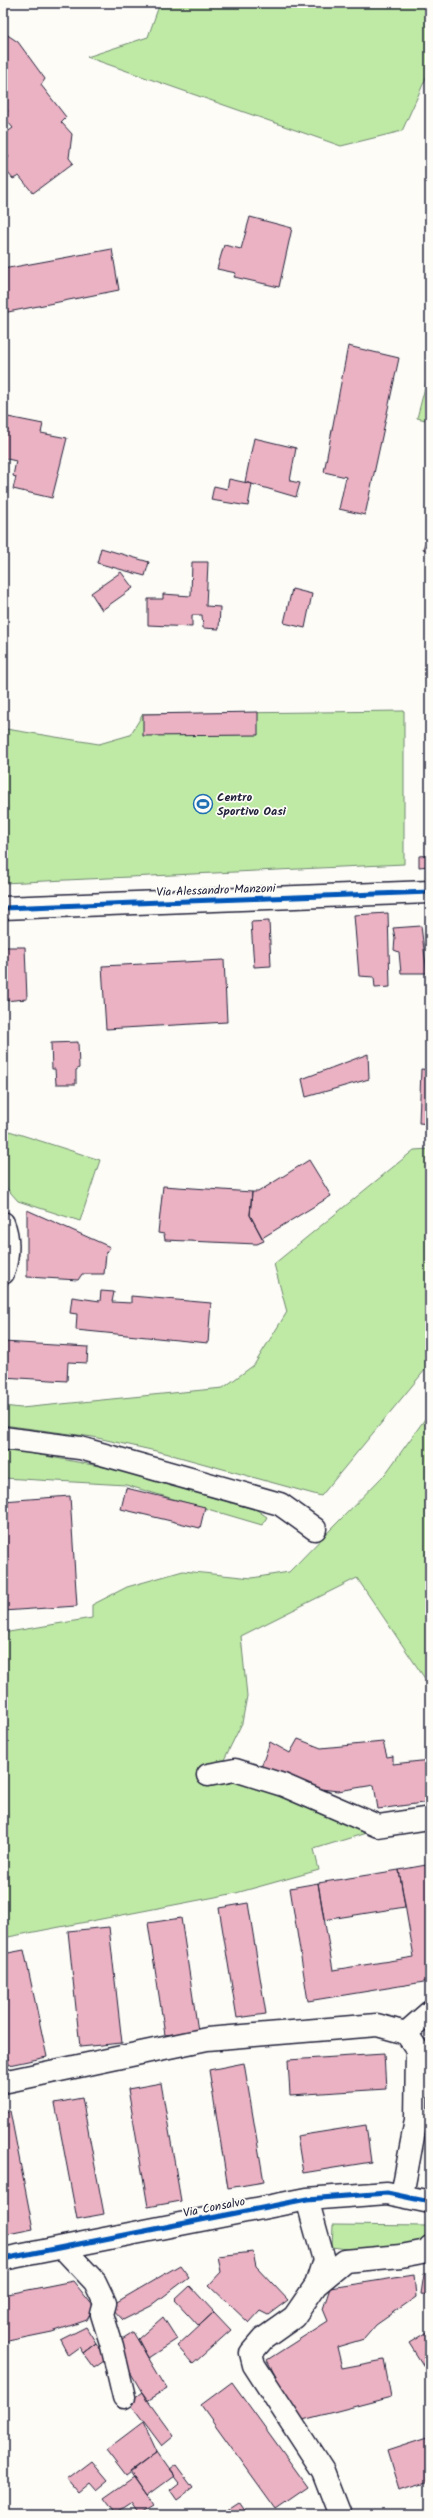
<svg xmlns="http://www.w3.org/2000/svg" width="433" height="2518" font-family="Kalam,sans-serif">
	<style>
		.green { fill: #bfeaa6; stroke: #708670 }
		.building { fill: #ebb2c3; stroke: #22223b }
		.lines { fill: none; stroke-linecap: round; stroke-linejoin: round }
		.minor-casing { stroke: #22223b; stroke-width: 25 }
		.major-casing { stroke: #22223b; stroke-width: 25 }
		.minor { stroke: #fdfcf7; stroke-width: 22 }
		.major { stroke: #fdfcf7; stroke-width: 22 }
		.cycleway-casing { stroke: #fdfcf7; stroke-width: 8 }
		.cycleway { stroke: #0057b8; stroke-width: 5 }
		.labels { text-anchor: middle; stroke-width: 3.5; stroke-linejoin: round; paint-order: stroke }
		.poi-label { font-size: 12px; font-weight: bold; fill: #22223b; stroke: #fdfcf7; text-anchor: start }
		.street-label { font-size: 12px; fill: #22223b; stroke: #fdfcf7 }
	</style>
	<rect width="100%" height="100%" fill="#fdfcf7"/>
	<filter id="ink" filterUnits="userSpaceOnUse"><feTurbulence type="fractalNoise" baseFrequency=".025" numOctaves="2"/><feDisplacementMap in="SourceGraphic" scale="8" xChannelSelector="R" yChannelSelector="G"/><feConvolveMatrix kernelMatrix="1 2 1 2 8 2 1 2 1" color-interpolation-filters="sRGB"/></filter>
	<g filter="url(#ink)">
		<!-- green -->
		<path class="green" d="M 160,3 L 430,3 L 430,69 L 402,131 L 341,146 L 87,57 L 148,37 Z
			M 429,372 L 430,372 L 430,421 L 417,418 Z
			M 404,711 L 404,864 L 3,883 L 3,740 L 6,729 L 99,744 L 130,735 L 143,714 Z
			M 3,1129 L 100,1160 L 80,1221 L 18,1201 L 3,1184 Z
			M 430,1149 L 430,1364 L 321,1496 L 165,1453 L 93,1437 L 3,1425 L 3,1406 L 21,1408 L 223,1388 L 254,1365 L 287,1312 L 274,1264 L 414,1150 Z
			M 430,1412 L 430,1686 L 357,1578 L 241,1636 L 247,1696 L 242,1723 L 223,1762 L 376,1830 L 314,1849 L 319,1870 L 236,1893 L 3,1938 L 3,1633 L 92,1618 L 92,1605 L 127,1587 L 183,1571 L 252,1578 L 289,1572 L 386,1473 Z
			M 3,1448 L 109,1468 L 251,1506 L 267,1517 L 262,1525 L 126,1485 L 3,1478 Z
			M 333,2225 L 427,2226 L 425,2246 L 376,2253 L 332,2247 Z"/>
		<!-- building -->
		<path class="building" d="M 3,32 L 18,42 L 45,79 L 41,85 L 66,117 L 61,122 L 72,134 L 69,158 L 73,163 L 33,193 L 19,176 L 13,179 L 3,167 L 3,162 L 9,157 L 3,150 L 3,135 L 13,128 L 3,116 L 8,111 L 3,105 Z
			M 250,217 L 292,228 L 279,287 L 234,277 L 236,273 L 217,269 L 224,245 L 241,249 Z
			M 112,249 L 119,290 L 3,313 L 3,269 Z
			M 348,346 L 399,358 L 365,515 L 339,509 L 346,477 L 324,472 Z
			M 3,416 L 43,424 L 41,433 L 67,438 L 52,498 L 13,489 L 16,477 L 13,476 L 16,461 L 3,458 Z
			M 254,438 L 296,448 L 290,481 L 300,483 L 296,497 L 245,482 Z
			M 229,479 L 252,484 L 248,506 L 211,500 L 214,486 L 227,489 Z
			M 430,529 L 430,551 L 423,549 Z
			M 101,548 L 149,562 L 145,576 L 97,563 Z
			M 192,562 L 208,562 L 206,606 L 220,607 L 219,629 L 203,628 L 202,615 L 192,615 L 192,627 L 148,625 L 148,599 L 163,599 L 163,594 L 191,596 Z
			M 121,572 L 133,588 L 102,610 L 91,593 Z
			M 292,589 L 312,594 L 305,628 L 284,623 Z
			M 258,712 L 258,735 L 143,736 L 143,714 Z
			M 430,855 L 430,866 L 419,867 L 419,856 Z
			M 388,913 L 390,987 L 375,988 L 374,977 L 359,976 L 354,915 Z
			M 269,921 L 271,966 L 254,967 L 251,922 Z
			M 421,926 L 427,973 L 401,973 L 399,952 L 394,950 L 395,938 L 393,928 Z
			M 3,947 L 25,947 L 27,999 L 3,1001 Z
			M 224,960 L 227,1022 L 106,1029 L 102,966 Z
			M 78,1042 L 79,1068 L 76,1070 L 76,1084 L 56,1084 L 55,1069 L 52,1069 L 51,1043 Z
			M 368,1054 L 369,1079 L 306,1097 L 302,1079 Z
			M 421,1069 L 430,1070 L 430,1124 L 419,1123 Z
			M 309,1160 L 331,1196 L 262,1238 L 250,1215 L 252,1192 L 258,1192 Z
			M 163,1186 L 252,1192 L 250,1215 L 264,1241 L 257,1244 L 165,1240 L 164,1234 L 158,1233 Z
			M 27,1210 L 110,1247 L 106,1254 L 104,1274 L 82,1274 L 78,1280 L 27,1277 Z
			M 101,1291 L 114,1292 L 112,1302 L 131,1303 L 131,1296 L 211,1303 L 208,1343 L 76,1330 L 77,1314 L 70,1313 L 72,1297 L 100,1301 Z
			M 3,1342 L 88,1347 L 87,1363 L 68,1362 L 67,1381 L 3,1377 Z
			M 126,1488 L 205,1507 L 200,1528 L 121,1509 Z
			M 70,1496 L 77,1606 L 3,1611 L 3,1501 Z
			M 298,1739 L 321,1748 L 383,1742 L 387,1757 L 393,1756 L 393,1764 L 430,1760 L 430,1802 L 378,1809 L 374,1785 L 338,1791 L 312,1788 L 260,1770 L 270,1742 L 290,1753 Z
			M 426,1865 L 430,1892 L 430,1981 L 308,2001 L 290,1888 L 318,1883 L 333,1970 L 414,1957 L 399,1870 Z
			M 399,1870 L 405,1907 L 324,1920 L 318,1883 Z
			M 248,1903 L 266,2014 L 237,2018 L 219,1908 Z
			M 181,1918 L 198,2031 L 165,2035 L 148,1923 Z
			M 109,1927 L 122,2043 L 80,2047 L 68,1931 Z
			M 24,1950 L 47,2057 L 9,2065 L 3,2035 L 3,1954 Z
			M 384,2054 L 386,2089 L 290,2095 L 288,2060 Z
			M 244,2063 L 264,2182 L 228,2188 L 209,2070 Z
			M 161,2083 L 181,2201 L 148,2207 L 128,2089 Z
			M 82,2098 L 104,2214 L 77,2219 L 55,2103 Z
			M 10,2111 L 33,2229 L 3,2235 L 3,2112 Z
			M 366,2125 L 371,2162 L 303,2173 L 297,2136 Z
			M 253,2252 L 256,2266 L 288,2300 L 268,2315 L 260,2311 L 249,2323 L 209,2285 L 221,2272 L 218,2256 Z
			M 180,2265 L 189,2277 L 151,2306 L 123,2320 L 110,2306 Z
			M 424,2274 L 430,2274 L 430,2295 L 421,2294 Z
			M 414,2275 L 416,2297 L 376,2325 L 364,2339 L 337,2347 L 342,2368 L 384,2360 L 391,2397 L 299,2421 L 267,2360 L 328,2321 L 323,2309 L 330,2288 Z
			M 73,2281 L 94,2307 L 87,2320 L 52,2332 L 3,2342 L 3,2295 Z
			M 190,2286 L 214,2312 L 199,2326 L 175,2300 Z
			M 214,2312 L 231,2330 L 193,2364 L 177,2346 Z
			M 163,2317 L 177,2339 L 148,2358 L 138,2339 Z
			M 86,2327 L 96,2343 L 83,2353 L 79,2347 L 68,2355 L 60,2340 Z
			M 430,2330 L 430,2376 L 409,2343 Z
			M 133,2332 L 167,2389 L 147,2401 L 114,2344 Z
			M 96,2343 L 107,2359 L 94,2368 L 83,2353 Z
			M 232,2382 L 308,2487 L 276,2509 L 201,2405 Z
			M 142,2392 L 174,2436 L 162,2446 L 129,2402 Z
			M 143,2422 L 157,2452 L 126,2476 L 106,2450 Z
			M 430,2437 L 430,2481 L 399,2490 L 387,2451 Z
			M 157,2452 L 174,2476 L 147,2496 L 130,2472 Z
			M 92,2461 L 108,2480 L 96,2490 L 89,2482 L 77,2492 L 67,2480 Z
			M 176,2465 L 193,2488 L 177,2500 L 170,2490 L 179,2483 L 169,2470 Z
			M 134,2477 L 154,2506 L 139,2515 L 131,2504 L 116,2514 L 104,2498 Z
			M 239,2502 L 248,2515 L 219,2515 Z"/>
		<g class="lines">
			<defs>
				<path id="minor" d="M 3,908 L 430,892
					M 3,1438 L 80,1448 L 280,1504 L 315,1529
					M 208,1775 L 235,1770 L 283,1785 L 378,1826 L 430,1818
					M 406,2033 L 430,2012
					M 3,2082 L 207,2039 L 377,2025 L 406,2033 L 417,2049 L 416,2120 L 402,2195
					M 307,2199 L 324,2260 L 316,2285
					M 63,2248 L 95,2282 L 105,2303 L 102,2314 L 112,2346 L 124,2397
					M 3,2259 L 307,2199 L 387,2193 L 430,2202
					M 340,2515 L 323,2471 L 254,2365 L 251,2353 L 263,2339 L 294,2317 L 316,2285 L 345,2261 L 401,2256 L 427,2251 L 430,2247"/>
				<path id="major" d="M 3,1223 C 10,1240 8,1257 3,1273"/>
			</defs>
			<!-- minor casing -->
			<use href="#minor" class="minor-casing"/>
			<!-- major casing -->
			<use href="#major" class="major-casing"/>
			<!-- minor -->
			<use href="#minor" class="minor"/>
			<!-- major -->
			<use href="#major" class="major"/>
			<defs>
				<path id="cycleway" d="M 3,908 L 430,892
					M 3,2259 L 307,2199 L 387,2193 L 430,2202"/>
			</defs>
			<!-- cycleway casing -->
			<use href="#cycleway" class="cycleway-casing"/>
			<!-- cycleway -->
			<use href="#cycleway" class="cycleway"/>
		</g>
	</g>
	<!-- icons -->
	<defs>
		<symbol id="stadium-ring" viewBox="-11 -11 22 22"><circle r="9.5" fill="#fdfcf7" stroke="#1f6fb2" stroke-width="1.5"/><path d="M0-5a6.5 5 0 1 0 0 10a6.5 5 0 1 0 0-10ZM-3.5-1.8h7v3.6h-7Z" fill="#1f6fb2"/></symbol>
	</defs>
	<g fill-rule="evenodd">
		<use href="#stadium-ring" x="192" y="793" width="22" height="22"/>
	</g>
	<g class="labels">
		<!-- poi labels -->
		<g class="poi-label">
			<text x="217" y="801">Centro<tspan x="217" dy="14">Sportivo Oasi</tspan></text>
		</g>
		<!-- street labels -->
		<g class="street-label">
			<text transform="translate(216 890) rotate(-2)" y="4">Via Alessandro Manzoni</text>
			<text transform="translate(214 2207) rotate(-11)" y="4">Via Consalvo</text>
		</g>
	</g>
	<!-- margin -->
	<rect width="433" height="2518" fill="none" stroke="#fdfcf7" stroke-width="16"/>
	<rect x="8" y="8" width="417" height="2502" fill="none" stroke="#22223b" stroke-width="1.5" filter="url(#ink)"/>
</svg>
